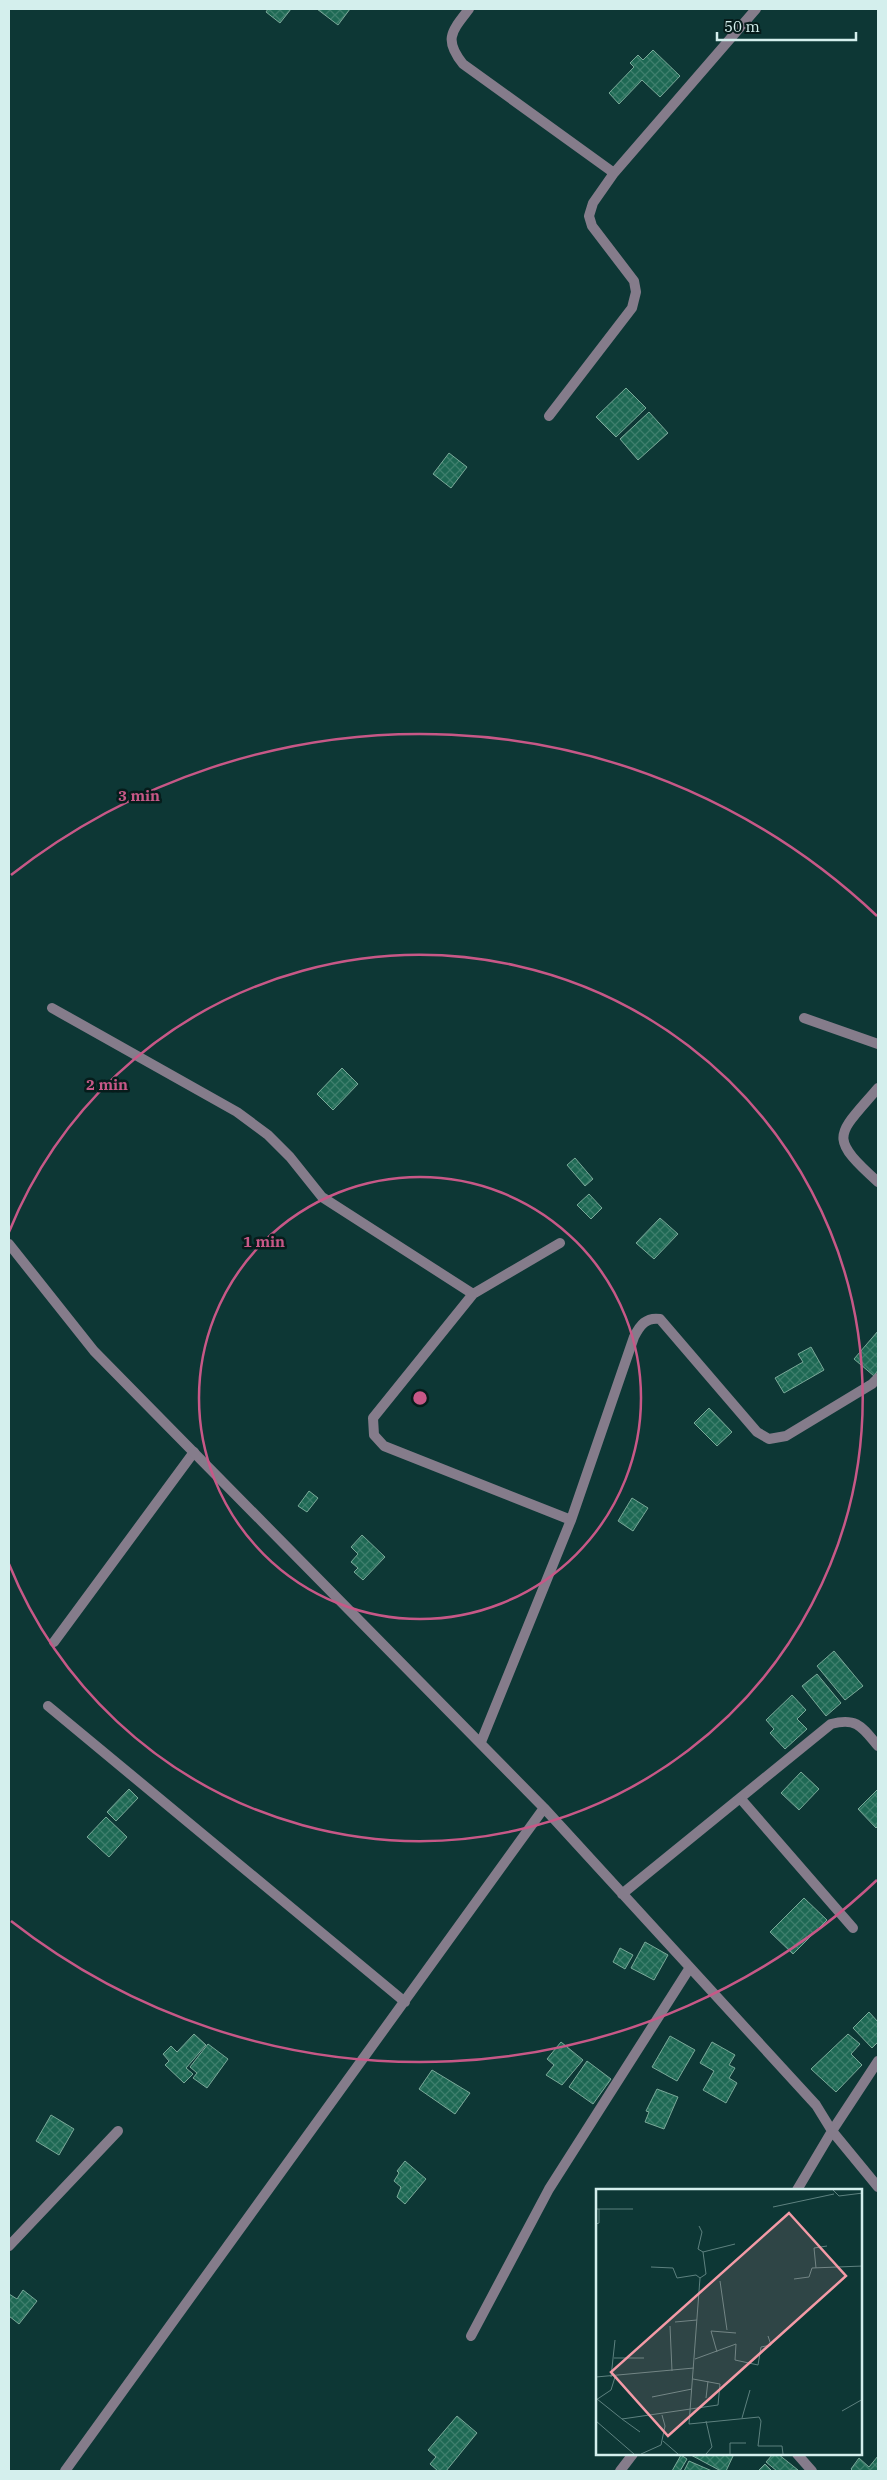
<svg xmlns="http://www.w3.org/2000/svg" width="887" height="2480" font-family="'IBM Plex Serif',serif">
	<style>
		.building { fill: url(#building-cross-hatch); stroke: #7aa999 }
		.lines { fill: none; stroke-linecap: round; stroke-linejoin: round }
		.lane { stroke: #857c8b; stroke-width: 10 }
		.street { stroke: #857c8b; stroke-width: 10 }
		.ring { fill: none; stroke: #c75887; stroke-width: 2.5 }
		.inset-road { fill: none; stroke: #5d817f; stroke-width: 1 }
		.view { fill: #f49aa6; fill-opacity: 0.15; stroke: #f49aa6; stroke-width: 2.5 }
		.inset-edge { fill: none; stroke: #d4efed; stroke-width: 2.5 }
		.centre { fill: #c75887; stroke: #061c1b; stroke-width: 2.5 }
		.ring-label { font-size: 15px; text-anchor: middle; font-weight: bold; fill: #c75887; stroke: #061c1b; stroke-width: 5; stroke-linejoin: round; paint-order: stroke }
	</style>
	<defs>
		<pattern id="building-cross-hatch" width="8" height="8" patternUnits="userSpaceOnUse" patternTransform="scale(1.25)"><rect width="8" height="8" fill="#1e6954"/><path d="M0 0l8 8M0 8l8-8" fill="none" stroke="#3e7f6d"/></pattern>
	</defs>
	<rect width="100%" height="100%" fill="#0d3735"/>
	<!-- building -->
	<path class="building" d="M 268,9 L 291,9 L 280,23 L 266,12 Z
		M 317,9 L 350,9 L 338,25 Z
		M 653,50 L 680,76 L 660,97 L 642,80 L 619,104 L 609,93 L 634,67 L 630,63 L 638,55 L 643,60 Z
		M 626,388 L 646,408 L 616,437 L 596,417 Z
		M 649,412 L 668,433 L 638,460 L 620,439 Z
		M 449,453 L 467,467 L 451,488 L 433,474 Z
		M 342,1068 L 358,1084 L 333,1110 L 317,1094 Z
		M 575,1158 L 593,1179 L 585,1186 L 567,1165 Z
		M 589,1194 L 602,1208 L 591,1219 L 577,1205 Z
		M 660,1218 L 678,1234 L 654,1259 L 636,1243 Z
		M 878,1331 L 878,1370 L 874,1376 L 854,1359 Z
		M 811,1347 L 824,1370 L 784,1393 L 775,1378 L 803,1362 L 798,1354 Z
		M 709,1408 L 732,1432 L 717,1446 L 694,1423 Z
		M 309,1491 L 318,1498 L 307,1512 L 298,1506 Z
		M 632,1498 L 648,1508 L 633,1531 L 618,1521 Z
		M 362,1535 L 385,1557 L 363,1580 L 354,1572 L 358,1568 L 351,1562 L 358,1554 L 351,1547 Z
		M 834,1651 L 863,1686 L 845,1700 L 817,1666 Z
		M 817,1674 L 841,1703 L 826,1716 L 802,1686 Z
		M 792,1695 L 806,1710 L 797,1719 L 807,1729 L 785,1749 L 770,1733 L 774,1729 L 766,1720 Z
		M 801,1772 L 819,1789 L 799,1810 L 781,1793 Z
		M 129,1789 L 138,1798 L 116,1821 L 107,1812 Z
		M 878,1789 L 878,1826 L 876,1828 L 858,1809 Z
		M 106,1817 L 127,1837 L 109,1857 L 87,1837 Z
		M 804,1898 L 827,1920 L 793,1954 L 770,1932 Z
		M 645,1942 L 668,1955 L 654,1980 L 631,1968 Z
		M 620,1948 L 633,1955 L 625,1969 L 613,1962 Z
		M 869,2012 L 878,2022 L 878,2042 L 872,2048 L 853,2028 Z
		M 194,2034 L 206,2045 L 186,2068 L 193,2074 L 184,2083 L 165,2065 L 169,2061 L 163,2054 L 171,2046 L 177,2052 Z
		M 848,2034 L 860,2044 L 851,2054 L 862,2065 L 836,2092 L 811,2069 Z
		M 670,2036 L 695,2050 L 677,2081 L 652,2067 Z
		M 561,2042 L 583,2060 L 562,2085 L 546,2075 L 554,2065 L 547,2059 Z
		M 712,2042 L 735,2055 L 729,2065 L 735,2068 L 729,2078 L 737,2083 L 726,2103 L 703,2090 L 714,2071 L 700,2063 Z
		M 208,2044 L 228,2059 L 207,2088 L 193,2078 L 197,2073 L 190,2067 Z
		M 587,2061 L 611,2079 L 593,2104 L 569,2087 Z
		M 432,2070 L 470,2093 L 455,2114 L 419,2089 Z
		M 657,2089 L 678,2097 L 664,2129 L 645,2122 L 649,2112 L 646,2111 Z
		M 51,2115 L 74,2129 L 59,2155 L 36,2141 Z
		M 405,2161 L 426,2179 L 405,2204 L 397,2197 L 401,2187 L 394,2181 L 399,2173 L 397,2171 Z
		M 23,2290 L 37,2301 L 19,2324 L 9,2316 L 9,2294 L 17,2299 Z
		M 457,2416 L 477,2433 L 446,2471 L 438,2471 L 430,2464 L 436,2457 L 428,2450 Z
		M 689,2454 L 734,2454 L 726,2471 L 721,2471 Z
		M 773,2454 L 778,2454 L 798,2470 L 777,2471 L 766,2462 Z
		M 681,2455 L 687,2459 L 680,2471 L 672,2471 Z
		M 878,2456 L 878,2471 L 853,2471 L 851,2469 L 859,2458 L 869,2467 Z
		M 689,2461 L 712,2471 L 684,2471 Z
		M 765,2464 L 772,2471 L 758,2471 Z"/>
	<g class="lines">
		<!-- lane -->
		<path class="lane" d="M 54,1642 L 194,1452"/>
		<!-- street -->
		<path class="street" d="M 469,9 C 452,31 443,39 463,64 L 614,173
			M 549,416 L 632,308 L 636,292 L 634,281 L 592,226 L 589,216 L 593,203 L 614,173 L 756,9
			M 52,1008 L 237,1112 L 268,1135 L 290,1157 L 322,1197 L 473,1294
			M 804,1018 L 878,1044
			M 878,1088 C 837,1136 827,1136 878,1182
			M 560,1243 L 473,1294 L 373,1418 L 374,1435 L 384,1446 L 571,1520
			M 9,1244 L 94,1351 L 544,1808 L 816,2105 L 832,2131 L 878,2187
			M 48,1706 L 405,2002
			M 481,1742 L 571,1520 L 634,1337 C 640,1325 646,1317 660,1319 L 757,1432 L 769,1439 L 786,1436 L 872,1384 L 878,1378
			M 740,1798 L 853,1928
			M 622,1894 L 831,1724 C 857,1717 862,1727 878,1746
			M 797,2190 L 832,2131 L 878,2061
			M 9,2246 L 118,2131
			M 471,2336 L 549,2189 L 689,1969
			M 797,2454 L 812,2471
			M 65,2471 L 544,1808
			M 620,2471 L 633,2454"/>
	</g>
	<!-- distance rings -->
	<g class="ring">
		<circle cx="420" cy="1398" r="221"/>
		<path d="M9 1232A443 443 0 1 1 9 1564"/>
		<path d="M877 1880A664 664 0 0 1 11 1921M11 875A664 664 0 0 1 877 916"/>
	</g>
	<!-- overview -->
	<g transform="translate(596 2189)">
		<rect width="266" height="266" fill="#0d3735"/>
		<path class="inset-road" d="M 237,1 L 243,7 L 267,4M 177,18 L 238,5M 0,20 L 37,20M 0,35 L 3,34 L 3,20M 103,37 L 106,43 L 102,60 L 107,63 L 110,85 L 104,89 L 93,235 L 163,228 L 165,232 L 162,257 L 186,257 L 187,265M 107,63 L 139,55M 55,78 L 77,79 L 81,89 L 100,86 L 104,89M 220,79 L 218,59 L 231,57M 198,90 L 213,88 L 216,79 L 267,77M 124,92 L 131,141M 79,133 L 101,131M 74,137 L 76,182M 121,163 L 115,142 L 140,144M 18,169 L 48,169M 99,170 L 140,155 L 139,171 L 162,176 L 165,158 L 175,156 L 172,147M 0,188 L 98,179M 15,188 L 19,151M 56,208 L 96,200M 110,209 L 112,192M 1,210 L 26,230 L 122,216 L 124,195 L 97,190M 0,211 L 15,201 L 19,188M 246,222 L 267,210M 146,229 L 154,201M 26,230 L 44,243M 0,232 L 38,265M 110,232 L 116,258 L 110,265M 67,252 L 82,265M 45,265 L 65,256 L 69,237 L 66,226M 134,265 L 134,254 L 150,254"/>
		<path class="view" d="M 193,24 L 250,87 L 72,247 L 15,183 Z"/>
		<rect width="266" height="266" class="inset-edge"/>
	</g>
	<circle cx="420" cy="1398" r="8" class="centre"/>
	<g class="ring-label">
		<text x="139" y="801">3 min</text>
		<text x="107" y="1090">2 min</text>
		<text x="264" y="1247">1 min</text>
	</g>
	<!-- border -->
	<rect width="887" height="2480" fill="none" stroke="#d4efed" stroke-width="20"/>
	<!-- scale -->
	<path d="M717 32v8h139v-8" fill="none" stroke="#d4efed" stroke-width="2.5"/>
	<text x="724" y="32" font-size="15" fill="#d4efed" stroke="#061c1b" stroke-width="4" paint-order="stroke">50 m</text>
</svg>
